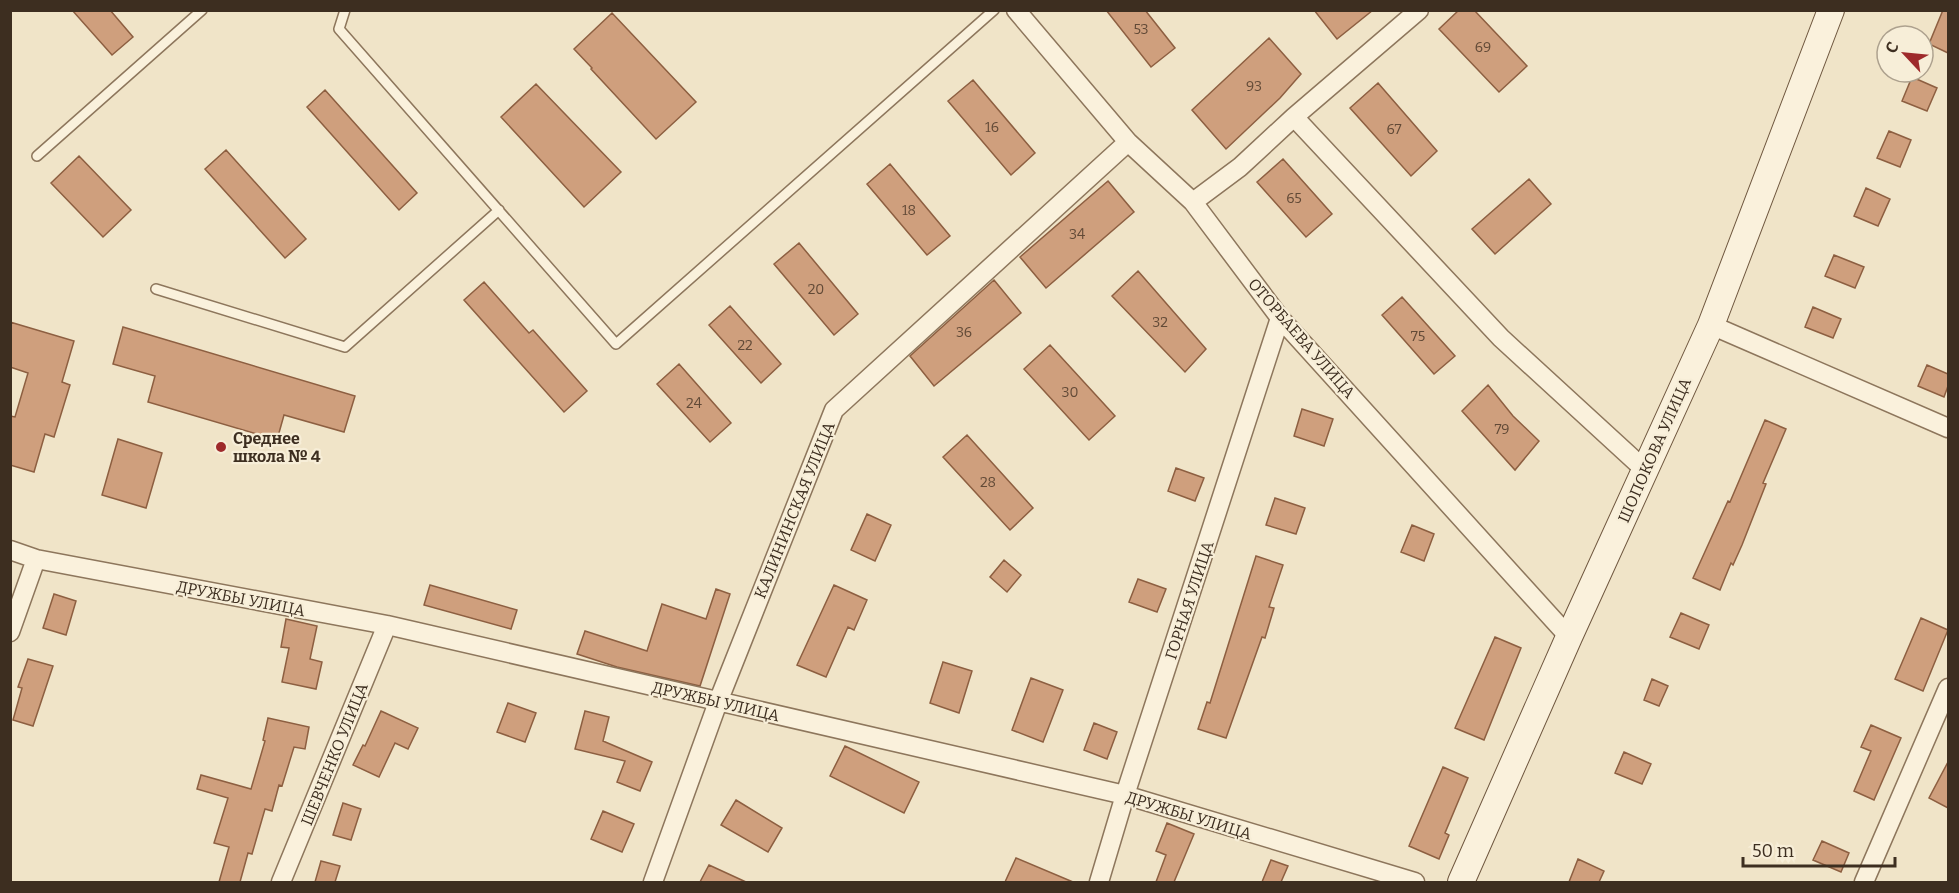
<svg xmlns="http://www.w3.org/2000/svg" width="1959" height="893" font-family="Bitter,serif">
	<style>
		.building { fill: #cf9f7d; stroke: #8d5f41; stroke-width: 1.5 }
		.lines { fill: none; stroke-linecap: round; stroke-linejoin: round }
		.lane-casing { stroke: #8d765c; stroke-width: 12 }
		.street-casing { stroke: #8d765c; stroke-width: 21 }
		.secondary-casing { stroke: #6f573f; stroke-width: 28 }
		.lane { stroke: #faf1dc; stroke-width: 9 }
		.street { stroke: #faf1dc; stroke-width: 18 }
		.secondary { stroke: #faf1dc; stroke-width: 26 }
		.poi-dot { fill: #9e2a2b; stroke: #f7eed8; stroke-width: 2 }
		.labels { text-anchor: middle; stroke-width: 4.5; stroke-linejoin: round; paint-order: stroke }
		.number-label { font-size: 14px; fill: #624a37 }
		.street-label { font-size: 16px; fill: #3d2e20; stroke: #f7eed8 }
		.poi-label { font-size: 16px; font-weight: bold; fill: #3d2e20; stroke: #f7eed8; text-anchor: start }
	</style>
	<rect width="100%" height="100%" fill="#f0e4c8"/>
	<!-- building -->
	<path class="building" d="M 72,10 L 110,10 L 133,37 L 112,55 Z
		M 1106,10 L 1145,10 L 1175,48 L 1151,67 Z
		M 1314,10 L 1373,10 L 1337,39 Z
		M 1459,10 L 1474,10 L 1527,66 L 1499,92 L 1439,29 Z
		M 1943,10 L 1948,10 L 1948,53 L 1929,44 Z
		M 612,13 L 696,102 L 656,139 L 591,69 L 592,68 L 574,49 Z
		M 1269,38 L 1301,74 L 1280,98 L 1226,149 L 1192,110 Z
		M 1912,77 L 1937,88 L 1927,111 L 1902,101 Z
		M 973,80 L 1035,153 L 1011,175 L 948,101 Z
		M 1378,83 L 1437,151 L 1411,176 L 1350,108 Z
		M 536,84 L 621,172 L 584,207 L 501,117 Z
		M 325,90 L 417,193 L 399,210 L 307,107 Z
		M 1889,131 L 1911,140 L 1900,167 L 1877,158 Z
		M 226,150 L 306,239 L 285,258 L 205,169 Z
		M 79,156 L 131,210 L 103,237 L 51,183 Z
		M 1283,159 L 1332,214 L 1306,237 L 1257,182 Z
		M 890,164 L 950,236 L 927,255 L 867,184 Z
		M 1529,179 L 1551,204 L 1495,254 L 1472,229 Z
		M 1108,181 L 1134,212 L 1046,288 L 1020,257 Z
		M 1866,188 L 1890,199 L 1878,226 L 1854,216 Z
		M 799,243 L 858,314 L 834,335 L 774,264 Z
		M 1834,255 L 1864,267 L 1855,288 L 1825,276 Z
		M 1138,271 L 1206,349 L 1185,372 L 1112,296 Z
		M 994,280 L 1021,313 L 934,386 L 910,356 Z
		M 484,282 L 529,333 L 533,330 L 587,391 L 564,412 L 464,300 Z
		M 1402,297 L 1455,356 L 1434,374 L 1382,315 Z
		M 730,306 L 781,364 L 761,383 L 709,325 Z
		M 1813,307 L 1841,319 L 1833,338 L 1805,327 Z
		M 10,322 L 74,341 L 62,382 L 70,385 L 54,437 L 45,434 L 34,472 L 10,465 L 10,416 L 15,417 L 28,373 L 10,367 Z
		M 123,327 L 355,396 L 344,432 L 284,415 L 277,440 L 148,402 L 155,376 L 113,364 Z
		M 1050,345 L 1115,416 L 1089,440 L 1024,369 Z
		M 679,364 L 731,423 L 710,442 L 657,384 Z
		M 1927,365 L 1948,374 L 1948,386 L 1944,397 L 1918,386 Z
		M 1488,385 L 1513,416 L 1539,441 L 1515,470 L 1462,411 Z
		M 1302,409 L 1333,419 L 1324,446 L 1294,436 Z
		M 1765,420 L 1786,429 L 1763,483 L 1766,484 L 1742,545 L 1733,565 L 1731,563 L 1720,590 L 1693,578 L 1728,501 L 1730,502 Z
		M 967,435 L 1033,508 L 1010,530 L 943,457 Z
		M 118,439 L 162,453 L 146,508 L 102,495 Z
		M 1176,468 L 1204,478 L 1195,501 L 1168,491 Z
		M 1275,498 L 1305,508 L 1296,534 L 1266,525 Z
		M 867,514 L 891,525 L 875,561 L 851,550 Z
		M 1412,525 L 1434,534 L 1424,561 L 1401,552 Z
		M 1256,556 L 1283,565 L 1269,607 L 1274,608 L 1265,638 L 1262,637 L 1226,738 L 1198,729 L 1207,702 L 1210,703 Z
		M 1004,560 L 1021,575 L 1007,592 L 990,577 Z
		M 1138,579 L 1166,589 L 1157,612 L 1129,602 Z
		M 430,585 L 517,610 L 511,629 L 424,605 Z
		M 834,585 L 867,600 L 854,630 L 848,627 L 826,677 L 797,665 Z
		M 716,589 L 730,594 L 700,686 L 617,667 L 577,654 L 585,631 L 647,651 L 662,604 L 706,619 Z
		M 54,594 L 76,601 L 66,635 L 43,628 Z
		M 1681,613 L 1709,625 L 1699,649 L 1670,637 Z
		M 1921,618 L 1948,630 L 1923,691 L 1895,679 Z
		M 286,619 L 317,626 L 310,659 L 322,662 L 316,689 L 282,682 L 289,648 L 281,647 Z
		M 1495,637 L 1521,648 L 1484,740 L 1455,728 Z
		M 28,659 L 53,666 L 33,726 L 13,720 L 22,688 L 18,687 Z
		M 943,662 L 972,671 L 959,713 L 930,703 Z
		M 1031,678 L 1063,690 L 1043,742 L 1012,730 Z
		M 1652,679 L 1668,686 L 1659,706 L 1644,700 Z
		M 508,703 L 536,713 L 525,742 L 497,732 Z
		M 381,711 L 418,728 L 408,749 L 395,743 L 379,777 L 353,765 L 363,745 L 365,746 Z
		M 585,711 L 609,717 L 603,741 L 652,762 L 640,791 L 617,782 L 625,761 L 575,749 Z
		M 268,718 L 309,727 L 305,749 L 294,747 L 282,786 L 279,785 L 272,811 L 265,809 L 252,854 L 248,853 L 240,882 L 219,882 L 229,847 L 214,843 L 228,798 L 197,789 L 201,775 L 251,789 L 265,741 L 263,740 Z
		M 1094,723 L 1117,732 L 1107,759 L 1084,750 Z
		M 1871,725 L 1901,738 L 1874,800 L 1854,791 L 1871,751 L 1861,747 Z
		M 845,746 L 919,782 L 904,813 L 830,776 Z
		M 1624,752 L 1651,764 L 1642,784 L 1615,773 Z
		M 1948,762 L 1948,808 L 1929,798 Z
		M 1443,767 L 1468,778 L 1445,833 L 1449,835 L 1439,859 L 1409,846 Z
		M 736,800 L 782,828 L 768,852 L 721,825 Z
		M 343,803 L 361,809 L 351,840 L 333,835 Z
		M 603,811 L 634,824 L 622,852 L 591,839 Z
		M 1167,823 L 1194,834 L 1174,882 L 1156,882 L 1166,855 L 1156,851 Z
		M 1822,841 L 1849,853 L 1841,872 L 1813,860 Z
		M 1016,858 L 1073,882 L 1005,882 Z
		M 1578,859 L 1604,871 L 1599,882 L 1569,882 Z
		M 1271,860 L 1288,866 L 1281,882 L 1262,882 Z
		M 321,861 L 340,866 L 335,882 L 315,882 Z
		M 709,865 L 746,882 L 700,882 Z"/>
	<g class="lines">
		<defs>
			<path id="lane" d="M 345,10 L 339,29 L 616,344 L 994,10
				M 37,156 L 202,10
				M 156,289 L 345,347 L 499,210"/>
			<path id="street" d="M 1016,10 L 1128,142 L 1193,202 L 1280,318 L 1569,637
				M 1294,117 L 1501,338 L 1645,470
				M 1193,202 L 1240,167 L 1294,117 L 1419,10
				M 1711,325 L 1948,428
				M 10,550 L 36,559 L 387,625 L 1125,795 L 1415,882
				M 10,632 L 36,559
				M 281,882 L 387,625
				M 653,882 L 718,702 L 834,410 L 1128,142
				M 1099,882 L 1125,795 L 1280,318
				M 1864,882 L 1948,688"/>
			<path id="secondary" d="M 1461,882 L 1569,637 L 1711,325 L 1831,10"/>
		</defs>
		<!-- lane casing -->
		<use href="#lane" class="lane-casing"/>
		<!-- street casing -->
		<use href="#street" class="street-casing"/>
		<!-- secondary casing -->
		<use href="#secondary" class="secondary-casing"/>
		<!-- lane -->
		<use href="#lane" class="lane"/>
		<!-- street -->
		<use href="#street" class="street"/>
		<!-- secondary -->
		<use href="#secondary" class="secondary"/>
	</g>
	<!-- markers -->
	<circle class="poi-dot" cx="221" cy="447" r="6"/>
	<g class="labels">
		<!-- number labels -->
		<g class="number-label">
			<text x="1141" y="34">53</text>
			<text x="1483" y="52">69</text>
			<text x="1254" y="91">93</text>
			<text x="992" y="132">16</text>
			<text x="1394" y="134">67</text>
			<text x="1294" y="203">65</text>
			<text x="909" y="215">18</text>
			<text x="1077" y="239">34</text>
			<text x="816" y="294">20</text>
			<text x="1160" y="327">32</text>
			<text x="964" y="337">36</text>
			<text x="1418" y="341">75</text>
			<text x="745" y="350">22</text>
			<text x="1070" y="397">30</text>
			<text x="694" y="408">24</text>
			<text x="1502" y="434">79</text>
			<text x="988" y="487">28</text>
		</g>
		<!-- street labels -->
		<g class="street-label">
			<text transform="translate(1302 338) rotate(49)" y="6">ОТОРБАЕВА УЛИЦА</text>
			<text transform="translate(1654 450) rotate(-66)" y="6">ШОПОКОВА УЛИЦА</text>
			<text transform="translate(794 510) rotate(-68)" y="6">КАЛИНИНСКАЯ УЛИЦА</text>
			<text transform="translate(241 598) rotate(11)" y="6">ДРУЖБЫ УЛИЦА</text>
			<text transform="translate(1189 600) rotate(-72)" y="6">ГОРНАЯ УЛИЦА</text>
			<text transform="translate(716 701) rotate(13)" y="6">ДРУЖБЫ УЛИЦА</text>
			<text transform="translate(334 754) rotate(-68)" y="6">ШЕВЧЕНКО УЛИЦА</text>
			<text transform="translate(1189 815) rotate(17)" y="6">ДРУЖБЫ УЛИЦА</text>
		</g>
		<!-- poi labels -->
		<g class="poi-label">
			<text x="233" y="444">Среднее<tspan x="233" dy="18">школа № 4</tspan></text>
		</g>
	</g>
	<!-- border -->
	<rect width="1959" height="893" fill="none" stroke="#3d2e20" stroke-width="24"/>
	<!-- north arrow -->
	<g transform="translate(1905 54) rotate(296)"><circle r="28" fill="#f7eed8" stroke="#ada18e" stroke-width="1.5"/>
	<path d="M0-4.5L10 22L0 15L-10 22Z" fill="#9e2a2b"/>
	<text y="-9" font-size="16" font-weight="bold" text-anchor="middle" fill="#3d2e20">С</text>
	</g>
	<!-- scale -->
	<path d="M1743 857v9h152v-9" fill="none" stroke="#3d2e20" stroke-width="3"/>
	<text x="1752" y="857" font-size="18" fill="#3d2e20" stroke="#f7eed8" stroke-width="4.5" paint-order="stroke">50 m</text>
</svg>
